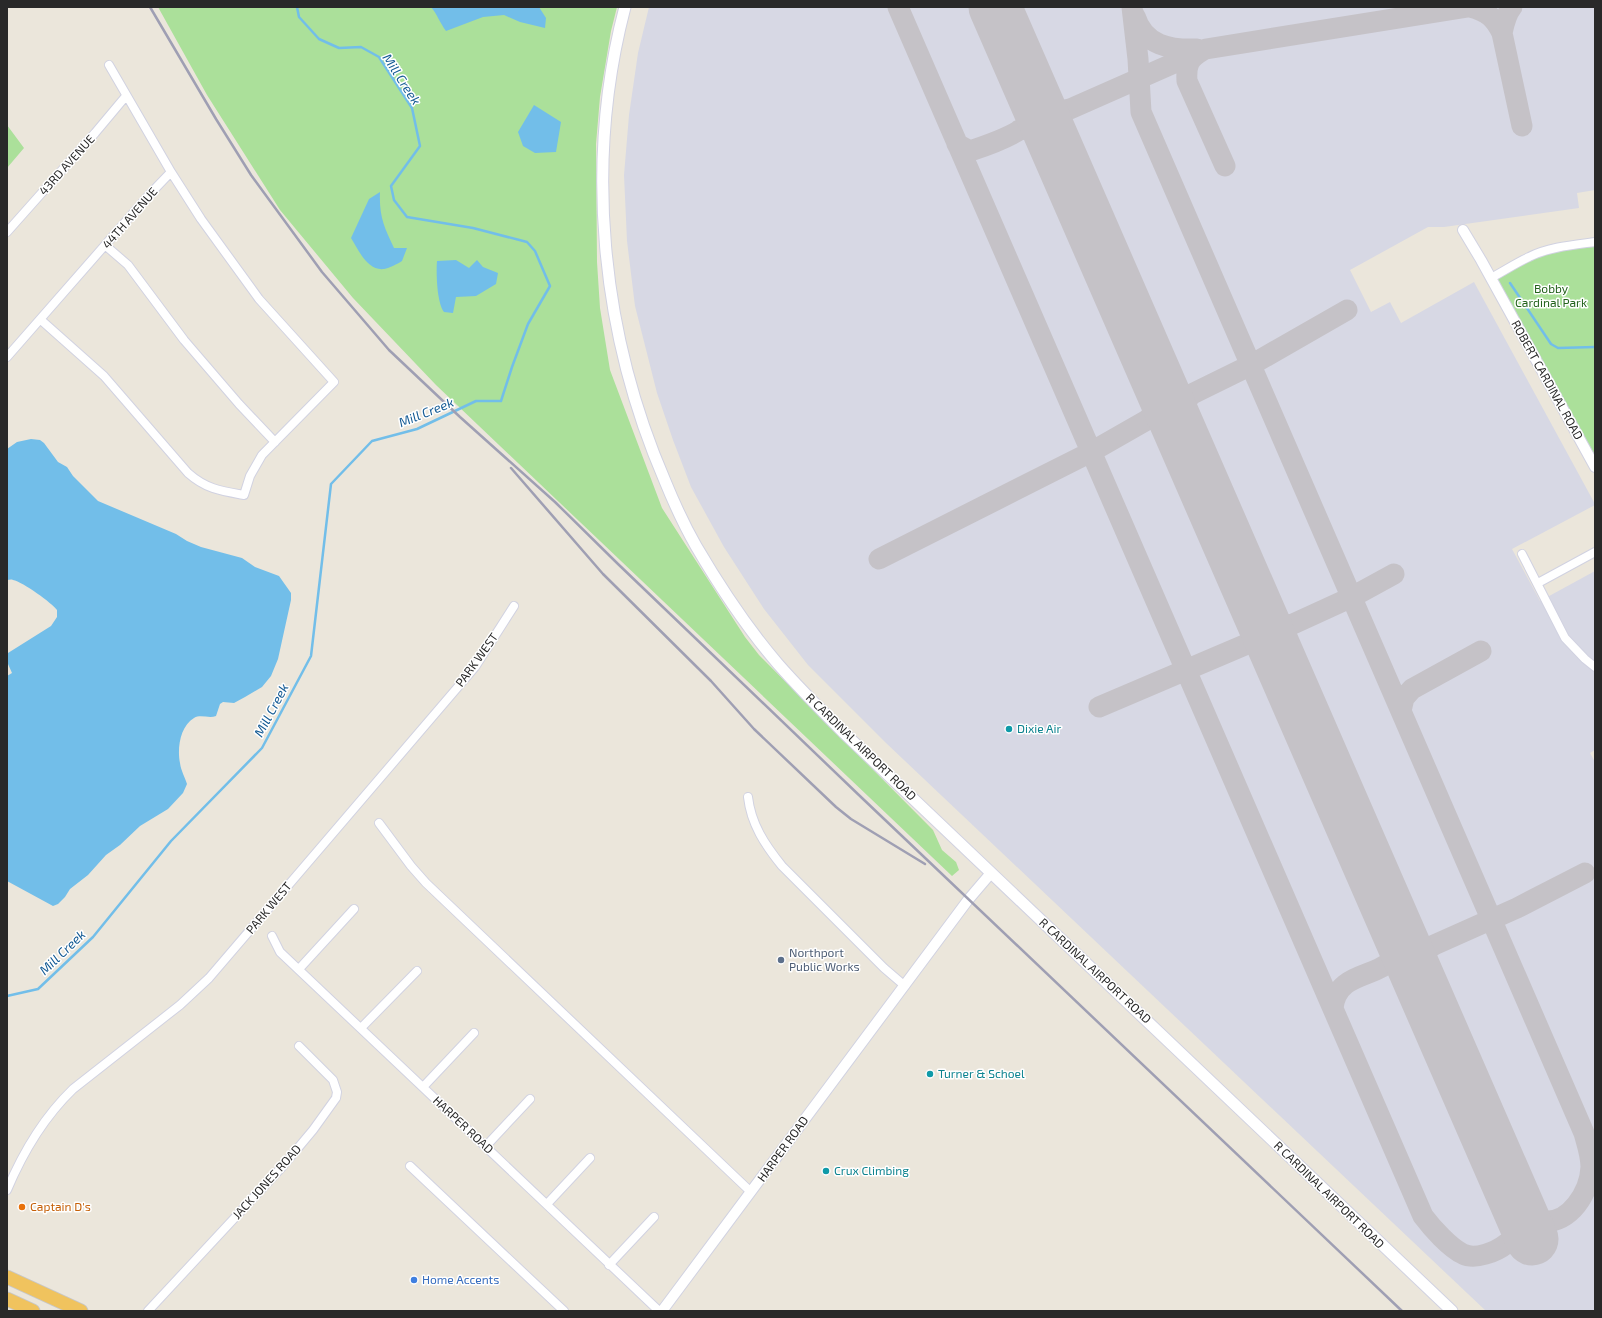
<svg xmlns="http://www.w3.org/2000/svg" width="1602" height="1318" font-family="'Exo 2',sans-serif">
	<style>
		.airport { fill: #d7d8e4 }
		.green { fill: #abe09a }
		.water { fill: #72bee9 }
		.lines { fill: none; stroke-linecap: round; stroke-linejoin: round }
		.stream { stroke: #72bee9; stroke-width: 2.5 }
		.taxiway { stroke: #c5c2c7; stroke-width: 21 }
		.runway { stroke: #c5c2c7; stroke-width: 53 }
		.minor-casing { stroke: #d1d2e1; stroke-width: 10 }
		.tertiary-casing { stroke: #d1d2e1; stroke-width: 12 }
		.secondary-casing { stroke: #d1d2e1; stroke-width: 13 }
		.trunk-casing { stroke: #c7c7c7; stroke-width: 15 }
		.minor { stroke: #fff; stroke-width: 8 }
		.tertiary { stroke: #fff; stroke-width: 10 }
		.secondary { stroke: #fff; stroke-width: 11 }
		.trunk { stroke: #f0c35e; stroke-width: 13 }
		.rail { stroke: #9f9fb3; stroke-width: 2.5 }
		.culture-dot { fill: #0f9aa8; stroke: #fff; stroke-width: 1.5 }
		.service-dot { fill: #5c6f8a; stroke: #fff; stroke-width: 1.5 }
		.food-dot { fill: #e8710a; stroke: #fff; stroke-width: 1.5 }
		.shop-dot { fill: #3f7fe0; stroke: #fff; stroke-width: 1.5 }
		.labels { text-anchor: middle; stroke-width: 3; stroke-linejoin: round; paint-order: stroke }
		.street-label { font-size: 12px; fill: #292929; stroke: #fff }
		.park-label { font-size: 12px; fill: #24631d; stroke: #fff }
		.culture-label { font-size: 12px; fill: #0d838f; stroke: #fff; text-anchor: start }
		.service-label { font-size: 12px; fill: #4e5e75; stroke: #fff; text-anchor: start }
		.food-label { font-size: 12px; fill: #c56008; stroke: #fff; text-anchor: start }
		.shop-label { font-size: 12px; fill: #366cbe; stroke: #fff; text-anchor: start }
		.water-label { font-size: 13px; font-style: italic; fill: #135a94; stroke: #fff }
	</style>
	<rect width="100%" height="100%" fill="#ebe6db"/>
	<!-- airport -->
	<path class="airport" d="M 649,7 L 1595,7 L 1595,190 L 1577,193 L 1579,208 L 1444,227 L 1428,227 L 1350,270 L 1371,312 L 1390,302 L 1401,323 L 1474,282 L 1595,504 L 1595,505 L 1512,549 L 1540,601 L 1595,571 L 1595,750 L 1590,753 L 1595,762 L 1595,1311 L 1486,1311 L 886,743 L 808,665 L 764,609 L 724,547 L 691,487 L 673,440 L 657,393 L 635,306 L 627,241 L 624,175 L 629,115 L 638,53 Z"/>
	<!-- green -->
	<path class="green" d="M 158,7 L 617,7 L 611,31 L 600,97 L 596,144 L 597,262 L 600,308 L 610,370 L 662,508 L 745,637 L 759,655 L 933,830 L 942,850 L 956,862 L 959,870 L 952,876 L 436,385 L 353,298 L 280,210 L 207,95 Z
		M 7,125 L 24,148 L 7,168 Z
		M 1595,242 L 1595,467 L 1491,278 L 1530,257 Z"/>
	<!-- water -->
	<path class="water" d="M 431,7 L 539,7 L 546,18 L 545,28 L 520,22 L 504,15 L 483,17 L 446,31 C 440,23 437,14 431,7 Z
		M 534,105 L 561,122 L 556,152 L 535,153 L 523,146 L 518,132 Z
		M 380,192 C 379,216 384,227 394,248 L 407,248 L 402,261 C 397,264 390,268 384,269 C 367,271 358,249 351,238 L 369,199 Z
		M 456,260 L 469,268 L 477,260 L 483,267 L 498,273 L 496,284 L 476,296 L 456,297 L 453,313 L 444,312 C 437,303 436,274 437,261 Z
		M 31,439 L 40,440 L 44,443 L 58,462 L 67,467 L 73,476 L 98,501 L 176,534 L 187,541 L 201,547 L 242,558 L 255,567 L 279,576 L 291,593 L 291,600 L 278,659 L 271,676 L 262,687 L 245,697 L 234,703 L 223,702 L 220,704 L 216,716 C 209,719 201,714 194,718 C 180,726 177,749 180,763 C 181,771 185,777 187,784 L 183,793 L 168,809 L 140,826 L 120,845 L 106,855 L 88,875 L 70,889 L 65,897 L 58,904 L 53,906 L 7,881 L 7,676 L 12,673 L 8,664 L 8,653 L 51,626 L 57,617 L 57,610 C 52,603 23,582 13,580 C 11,579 9,580 7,580 L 7,449 L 17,442 Z"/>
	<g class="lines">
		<!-- stream -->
		<path class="stream" d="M 1510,283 L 1551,344 L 1558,348 L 1595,347
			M 7,996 L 38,989 L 93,937 L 171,841 L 262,748 L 311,656 L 331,484 L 372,441 L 417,429 L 476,401 L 501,401 L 512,367 L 528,324 L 550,286 L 535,251 L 527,242 L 473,228 L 407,217 L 394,200 L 391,186 L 420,146 L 412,108 L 379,57 L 361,47 L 339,48 L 319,39 L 299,17 L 297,7"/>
		<!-- taxiway -->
		<path class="taxiway" d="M 898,7 L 1423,1216 C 1432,1228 1450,1248 1463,1254 C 1475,1260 1496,1252 1506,1244 C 1510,1242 1514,1236 1516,1232 C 1520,1226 1519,1218 1520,1211 C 1527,1216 1534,1220 1542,1221 C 1570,1225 1590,1191 1591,1167 C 1591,1155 1587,1144 1584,1133 L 1141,112 L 1138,59 L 1132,7
			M 1470,7 C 1487,11 1495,18 1502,33 L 1522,126
			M 1135,16 C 1144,46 1171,50 1197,49
			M 1502,33 C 1504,24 1506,14 1512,7
			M 1202,51 C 1188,59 1186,66 1187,81 L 1225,166
			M 1035,100 C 1046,111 1055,113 1070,109 L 1206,49 L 1468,7
			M 1019,130 C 1037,127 1044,131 1055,145
			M 957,144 L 968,150 L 973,150 C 988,145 1025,132 1033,118 C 1036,112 1036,106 1035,100
			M 1181,434 C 1177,415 1178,408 1192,394 L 1251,365 L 1347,310
			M 879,559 L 1091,452 L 1147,420 C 1160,409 1162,401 1159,384
			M 1258,611 C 1270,623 1275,627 1293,624 L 1352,597 L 1394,574
			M 1099,707 L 1247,644 C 1259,644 1268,648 1277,655
			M 1401,711 L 1404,698 L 1412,689 L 1481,651
			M 1418,978 C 1417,961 1419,954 1434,945 L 1517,908 L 1585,873
			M 1333,1008 C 1338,961 1402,986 1399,934"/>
		<!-- runway -->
		<path class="runway" d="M 995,7 L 1532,1239"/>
		<defs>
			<path id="minor" d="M 7,232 L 95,133 L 126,96
				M 106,246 L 128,265 L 184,340 L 239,404 L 275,442
				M 1491,278 C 1504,271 1516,263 1529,257 C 1549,247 1573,245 1595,242
				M 41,320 L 104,376 L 188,473 C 206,489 221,491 244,495 L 250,476 L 262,455 L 334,382 L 259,299 L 201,219 L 171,172
				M 7,357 L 148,196 L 171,172 L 109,65
				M 1522,554 L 1565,638 L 1585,659 L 1595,667
				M 1538,583 L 1595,552
				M 748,797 C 751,824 765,845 782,866 L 884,968 L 905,986
				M 379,823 L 411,866 L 426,883 L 751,1192
				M 272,936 L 280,952 L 659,1311
				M 299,969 L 354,909
				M 361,1028 L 417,971
				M 423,1087 L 474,1033
				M 486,1146 L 530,1099
				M 410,1166 L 564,1311
				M 7,1190 C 23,1152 43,1118 73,1089 L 180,1005 L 209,978 L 475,667 L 514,606
				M 547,1204 L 590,1158
				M 609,1265 L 654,1217
				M 148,1311 L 282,1167 L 313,1130 L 336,1098 L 337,1092 L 333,1080 L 299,1046"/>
			<path id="tertiary" d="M 1463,230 L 1481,260 L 1595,467
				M 662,1311 L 968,900 L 991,873"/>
			<path id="secondary" d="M 625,7 C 584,163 601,333 665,481 C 674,503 684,525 696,546 C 720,587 747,628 778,664 C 799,688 822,711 844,733 L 1452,1311"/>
			<path id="trunk" d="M 7,1277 L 81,1311
				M 7,1299 L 33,1311"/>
		</defs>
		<!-- minor casing -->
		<use href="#minor" class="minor-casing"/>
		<!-- tertiary casing -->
		<use href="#tertiary" class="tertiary-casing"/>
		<!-- secondary casing -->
		<use href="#secondary" class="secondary-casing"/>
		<!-- trunk casing -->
		<use href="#trunk" class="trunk-casing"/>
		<!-- minor -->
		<use href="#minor" class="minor"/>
		<!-- tertiary -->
		<use href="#tertiary" class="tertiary"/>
		<!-- secondary -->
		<use href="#secondary" class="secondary"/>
		<!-- trunk -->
		<use href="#trunk" class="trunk"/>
		<!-- rail -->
		<path class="rail" d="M 150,7 L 216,119 L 251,175 L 322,272 L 389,350 L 460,417 L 555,502 L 618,564 L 862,798 L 1402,1311
			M 511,468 L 603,574 L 711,681 L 754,729 L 836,807 L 851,819 L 925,864"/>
	</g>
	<!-- markers -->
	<g class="culture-dot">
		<circle cx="1009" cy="729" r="4"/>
		<circle cx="930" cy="1074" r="4"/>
		<circle cx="826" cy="1171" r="4"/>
	</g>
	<circle class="service-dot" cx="781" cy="960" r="4"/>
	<circle class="food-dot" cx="22" cy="1207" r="4"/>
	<circle class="shop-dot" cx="414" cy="1280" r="4"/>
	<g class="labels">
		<!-- street labels -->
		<g class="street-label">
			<text transform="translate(67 165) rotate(-48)" y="4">43RD AVENUE</text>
			<text transform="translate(130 218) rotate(-49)" y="4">44TH AVENUE</text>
			<text transform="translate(1547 380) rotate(61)" y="4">ROBERT CARDINAL ROAD</text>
			<text transform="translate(477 660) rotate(-54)" y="4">PARK WEST</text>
			<text transform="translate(861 747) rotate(44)" y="4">R CARDINAL AIRPORT ROAD</text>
			<text transform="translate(269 908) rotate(-50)" y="4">PARK WEST</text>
			<text transform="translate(1095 971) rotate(43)" y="4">R CARDINAL AIRPORT ROAD</text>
			<text transform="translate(463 1125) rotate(43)" y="4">HARPER ROAD</text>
			<text transform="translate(783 1149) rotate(-54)" y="4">HARPER ROAD</text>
			<text transform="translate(267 1182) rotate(-48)" y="4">JACK JONES ROAD</text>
			<text transform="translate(1329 1195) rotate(44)" y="4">R CARDINAL AIRPORT ROAD</text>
		</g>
		<!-- park labels -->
		<g class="park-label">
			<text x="1551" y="293">Bobby<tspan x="1551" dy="14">Cardinal Park</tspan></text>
		</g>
		<!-- culture labels -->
		<g class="culture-label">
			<text x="1017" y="733">Dixie Air</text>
			<text x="938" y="1078">Turner &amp; Schoel</text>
			<text x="834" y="1175">Crux Climbing</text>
		</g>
		<!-- service labels -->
		<g class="service-label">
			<text x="789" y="957">Northport<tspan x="789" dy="14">Public Works</tspan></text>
		</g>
		<!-- food labels -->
		<g class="food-label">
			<text x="30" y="1211">Captain D's</text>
		</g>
		<!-- shop labels -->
		<g class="shop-label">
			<text x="422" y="1284">Home Accents</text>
		</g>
		<!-- water labels -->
		<g class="water-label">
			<text transform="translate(402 79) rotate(57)" y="5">Mill Creek</text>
			<text transform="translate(426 412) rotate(-22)" y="5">Mill Creek</text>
			<text transform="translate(271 710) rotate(-62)" y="5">Mill Creek</text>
			<text transform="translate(62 952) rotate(-44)" y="5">Mill Creek</text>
		</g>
	</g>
	<!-- border -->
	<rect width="1602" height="1318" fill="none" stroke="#292929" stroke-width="16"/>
</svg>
